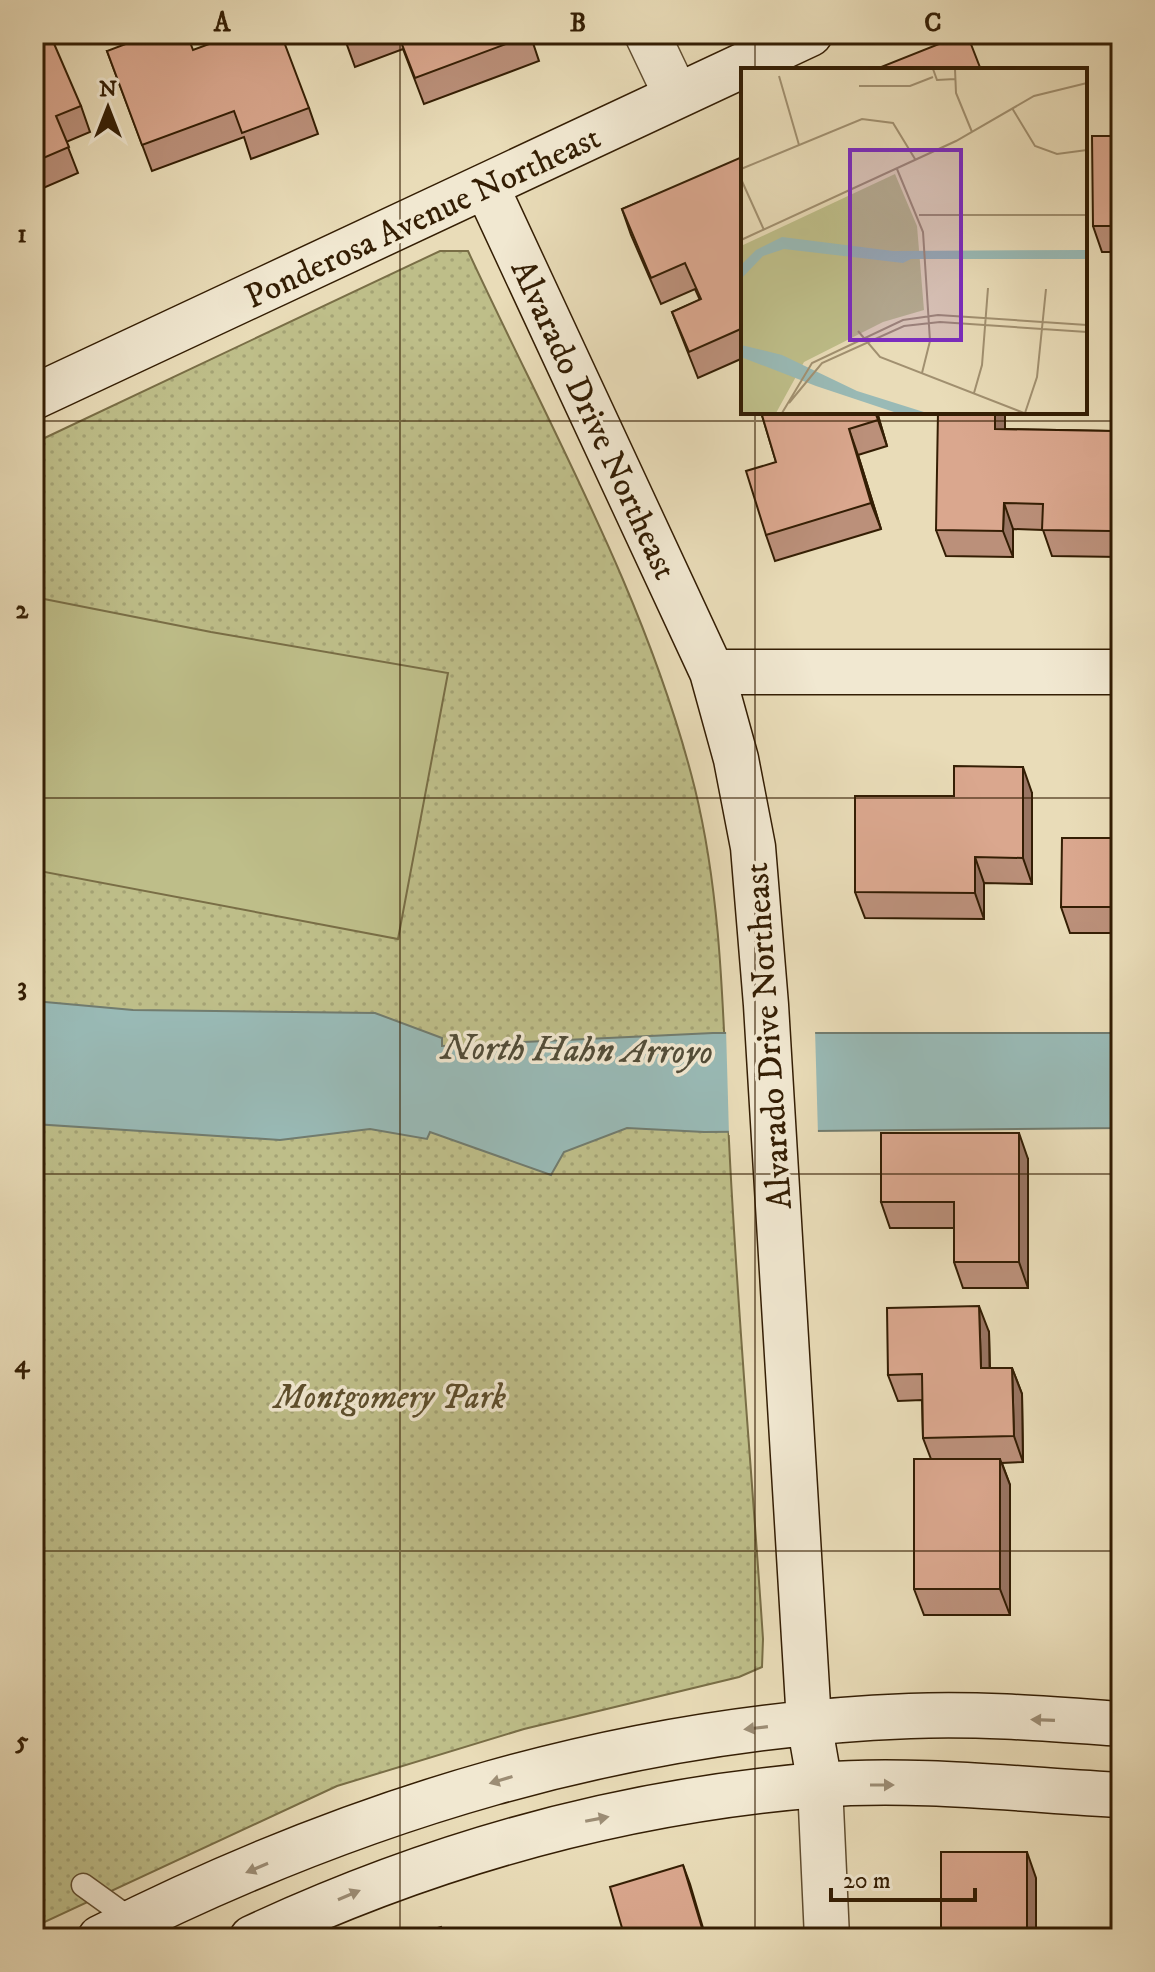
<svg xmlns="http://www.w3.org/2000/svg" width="1155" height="1972" font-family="'IM FELL DW Pica',serif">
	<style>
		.park { fill: url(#park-dots); stroke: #796e46; stroke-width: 2 }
		.garden { fill: #bebe89; stroke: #796e46; stroke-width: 2 }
		.water { fill: #99bab6; stroke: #717c6f; stroke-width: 2 }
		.pier { fill: #e9dcb8 }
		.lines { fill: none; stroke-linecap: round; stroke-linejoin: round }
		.lane-casing { stroke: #614e31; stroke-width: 25 }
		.street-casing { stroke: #614e31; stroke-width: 47 }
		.secondary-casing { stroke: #341e04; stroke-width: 47 }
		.lane { stroke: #f1e8d1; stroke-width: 22 }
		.street { stroke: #f1e8d1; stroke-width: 44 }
		.secondary { stroke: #f1e8d1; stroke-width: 44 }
		.wall { fill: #bb907a; stroke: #341e04; stroke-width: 2 }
		.shaded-wall { fill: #997563; stroke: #341e04; stroke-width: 2 }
		.building { fill: #daa78e; stroke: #341e04; stroke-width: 2 }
		.oneway { fill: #9c8d75 }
		.grid { fill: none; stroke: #341e04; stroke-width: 2; stroke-opacity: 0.55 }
		.labels { text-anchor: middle; stroke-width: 7; stroke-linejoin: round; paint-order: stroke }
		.street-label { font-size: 34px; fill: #341e04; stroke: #f1e8d1 }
		.park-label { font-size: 34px; font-style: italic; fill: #5d4e2c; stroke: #f1e8d1 }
		.water-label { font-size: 36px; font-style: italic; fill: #524d39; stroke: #f1e8d1 }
		.inset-road { fill: none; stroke: #a19070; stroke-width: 2 }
		.view { fill: #7b2cbf; fill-opacity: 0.15; stroke: #7b2cbf; stroke-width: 4 }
		.inset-edge { fill: none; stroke: #341e04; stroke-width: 4 }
		.neatline { fill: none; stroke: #341e04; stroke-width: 3 }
		.grid-label { font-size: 26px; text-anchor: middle; font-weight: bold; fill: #341e04 }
	</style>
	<defs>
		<pattern id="park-dots" width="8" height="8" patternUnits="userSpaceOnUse" patternTransform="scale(2)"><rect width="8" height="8" fill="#bebe89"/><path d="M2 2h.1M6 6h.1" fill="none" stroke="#a4a375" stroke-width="1.8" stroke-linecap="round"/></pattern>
	</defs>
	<rect width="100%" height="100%" fill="#e9dcb8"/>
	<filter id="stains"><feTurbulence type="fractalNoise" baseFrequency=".0025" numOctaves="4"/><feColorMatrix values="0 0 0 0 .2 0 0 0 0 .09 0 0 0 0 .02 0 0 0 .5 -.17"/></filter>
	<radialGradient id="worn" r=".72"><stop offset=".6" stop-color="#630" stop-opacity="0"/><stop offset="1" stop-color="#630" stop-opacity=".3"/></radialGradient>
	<!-- park -->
	<path class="park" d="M 440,251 L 468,251 C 549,426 648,600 695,789 C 723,904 723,1024 729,1141 C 737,1307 752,1473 763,1639 L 762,1667 L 739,1677 L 524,1729 L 337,1786 L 34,1927 L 34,443 Z"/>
	<!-- garden -->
	<path class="garden" d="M 34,597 L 211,632 L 448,673 L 398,939 L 34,870 Z"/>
	<!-- water -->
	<path class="water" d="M 34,1001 L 133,1010 L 375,1013 L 442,1038 L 442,1046 L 713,1033 L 1121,1033 L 1121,1128 L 704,1132 L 627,1128 L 564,1152 L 551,1175 L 430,1132 L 427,1139 L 370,1129 L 280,1140 L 34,1124 Z"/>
	<!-- pier -->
	<path class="pier" d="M 726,1029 L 815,1029 L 818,1135 L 729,1135 Z"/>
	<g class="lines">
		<defs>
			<path id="lane" d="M 83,1885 L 133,1921"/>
			<path id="street" d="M 647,34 L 676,95
				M 820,1785 L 827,1938"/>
			<path id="secondary" d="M 487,188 L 712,672 L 736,759 L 753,847 L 766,1005 L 809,1722 L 820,1785
				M 34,397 L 810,34
				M 712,672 L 1121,672
				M 100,1938 C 355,1809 623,1727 910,1716 C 979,1713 1051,1719 1121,1724
				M 252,1938 C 430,1855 621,1801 818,1785 C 914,1777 1024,1790 1121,1795"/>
		</defs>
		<!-- lane casing -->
		<use href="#lane" class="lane-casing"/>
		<!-- street casing -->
		<use href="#street" class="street-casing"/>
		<!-- secondary casing -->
		<use href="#secondary" class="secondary-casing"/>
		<!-- lane -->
		<use href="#lane" class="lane"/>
		<!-- street -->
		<use href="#street" class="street"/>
		<!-- secondary -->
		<use href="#secondary" class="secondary"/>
	</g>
	<!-- wall -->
	<path class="wall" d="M 343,34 L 530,34 L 539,61 L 424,104 L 403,49 L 355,67 Z
		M 34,47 L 81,106 L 90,132 L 66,142 L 78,173 L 34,192 Z
		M 193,50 L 309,108 L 318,134 L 251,159 L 244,137 L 152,171 L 107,51 Z
		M 1121,136 L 1121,252 L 1102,252 L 1093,226 Z
		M 743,159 L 743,358 L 698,378 L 672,312 L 700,300 L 695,289 L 661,304 L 631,235 L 622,209 Z
		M 761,412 L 877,412 L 887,446 L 858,455 L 881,529 L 775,561 L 766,535 L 776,462 Z
		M 1005,429 L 1112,431 L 1120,557 L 1052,556 L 1043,530 L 1013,529 L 1013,557 L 946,556 L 936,530 Z
		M 1032,793 L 1032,884 L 984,883 L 984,919 L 865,918 L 855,892 L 954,796 Z
		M 1121,838 L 1121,933 L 1070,933 L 1061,907 Z
		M 1028,1159 L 1028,1288 L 963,1288 L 954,1262 L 954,1228 L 890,1228 L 881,1202 Z
		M 989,1332 L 990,1368 L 1012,1368 L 1022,1394 L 1023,1462 L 1002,1463 L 1010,1485 L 1010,1615 L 924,1615 L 914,1589 L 931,1459 L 923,1438 L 922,1400 L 898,1401 L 888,1375 Z"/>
	<!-- shaded-wall -->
	<path class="shaded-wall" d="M 875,412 L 877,412 L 887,446 L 878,420 Z
		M 995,412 L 1005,412 L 1005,455 L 995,429 Z
		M 849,429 L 858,455 L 881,529 L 871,503 Z
		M 1112,431 L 1121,456 L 1120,557 L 1111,531 Z
		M 1004,503 L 1013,529 L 1013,557 L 1003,531 Z
		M 1023,767 L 1032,793 L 1032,884 L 1023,858 Z
		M 975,857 L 984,883 L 984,919 L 975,893 Z
		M 1019,1133 L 1028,1159 L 1028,1288 L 1019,1262 Z
		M 979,1306 L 989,1332 L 990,1394 L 981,1368 Z
		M 1012,1368 L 1022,1394 L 1023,1462 L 1014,1436 Z
		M 1000,1459 L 1010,1485 L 1010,1615 L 1000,1589 Z
		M 1027,1852 L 1036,1878 L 1036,1938 L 1027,1938 Z
		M 683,1865 L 690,1884 L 706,1938 L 705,1938 Z"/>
	<!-- building -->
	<path class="building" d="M 152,34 L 187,34 L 193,50 L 236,34 L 281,34 L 309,108 L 242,133 L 234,111 L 142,145 L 107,51 Z
		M 343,34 L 365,34 L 346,41 Z
		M 398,34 L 530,34 L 530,35 L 415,78 Z
		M 964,34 L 967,34 L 981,70 L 882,70 L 881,67 Z
		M 52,39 L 81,106 L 56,116 L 69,147 L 34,162 L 34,47 Z
		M 1092,136 L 1121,136 L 1121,226 L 1093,226 Z
		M 742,157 L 743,159 L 743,328 L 689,352 L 672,312 L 701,299 L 685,263 L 651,278 L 622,209 Z
		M 761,412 L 875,412 L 878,420 L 849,429 L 871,503 L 766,535 L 746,471 L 776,462 Z
		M 938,412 L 995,412 L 995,429 L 1112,431 L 1111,531 L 1042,530 L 1043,504 L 1004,503 L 1003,531 L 936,530 Z
		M 954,766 L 1023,767 L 1023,858 L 975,857 L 975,893 L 855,892 L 855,796 L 954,796 Z
		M 1062,838 L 1121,838 L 1121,907 L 1061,907 Z
		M 881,1133 L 1019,1133 L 1019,1262 L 954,1262 L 954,1202 L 881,1202 Z
		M 979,1306 L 981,1368 L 1012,1368 L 1014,1436 L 923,1438 L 922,1374 L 888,1375 L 887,1308 Z
		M 914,1459 L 1000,1459 L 1000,1589 L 914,1589 Z
		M 941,1852 L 1027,1852 L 1027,1938 L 941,1938 Z
		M 683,1865 L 705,1938 L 625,1938 L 610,1887 Z
		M 441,1927 L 444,1938 L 402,1938 Z"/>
	<!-- one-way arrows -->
	<defs><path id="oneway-solid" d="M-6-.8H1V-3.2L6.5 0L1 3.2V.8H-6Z" transform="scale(2)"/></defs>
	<g class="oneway">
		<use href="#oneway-solid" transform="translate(1043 1720) rotate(-178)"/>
		<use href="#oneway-solid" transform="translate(756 1728) rotate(173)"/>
		<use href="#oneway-solid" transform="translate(501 1780) rotate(163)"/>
		<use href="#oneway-solid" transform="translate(882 1785)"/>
		<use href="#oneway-solid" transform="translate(597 1819) rotate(-11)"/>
		<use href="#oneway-solid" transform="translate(257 1868) rotate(157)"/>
		<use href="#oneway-solid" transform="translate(349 1895) rotate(-23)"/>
	</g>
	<!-- grid -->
	<path class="grid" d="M 400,34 L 400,1938M 755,34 L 755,70M 755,412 L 755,1938M 34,421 L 1121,421M 34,798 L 1121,798M 34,1174 L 1121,1174M 34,1551 L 1121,1551"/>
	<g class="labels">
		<!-- street labels -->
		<g class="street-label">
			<text transform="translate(422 216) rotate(-25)" y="12">Ponderosa Avenue Northeast</text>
			<text transform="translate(595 419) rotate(65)" y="12">Alvarado Drive Northeast</text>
			<text transform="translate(767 1036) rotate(-94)" y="12">Alvarado Drive Northeast</text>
		</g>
		<!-- park labels -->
		<g class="park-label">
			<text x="390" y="1408">Montgomery Park</text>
		</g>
		<!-- water labels -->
		<g class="water-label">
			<text transform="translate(577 1048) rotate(1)" y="13">North Hahn Arroyo</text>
		</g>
	</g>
	<!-- overview -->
	<g transform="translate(741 68)">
		<rect width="346" height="346" fill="#e9dcb8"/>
		<path d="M 154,106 L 176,158 L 183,242 L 142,254 L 63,294 L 35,345 L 0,345 L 0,178 Z" fill="#bebe89"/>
		<path d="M 107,139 L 152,147 L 148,172 L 102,164 Z" fill="#bebe89"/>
		<path d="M 41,169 L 152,183 L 346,182 L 346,191 L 170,191 L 162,195 L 43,181 L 22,188 L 0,211 L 0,197 L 15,182 ZM 0,277 L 41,287 L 116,323 L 186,345 L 156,345 L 75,318 L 0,289 Z" fill="#99bab6"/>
		<path class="inset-road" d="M 192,1 L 196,12 L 214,11M 214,1 L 215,25 L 231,64M 38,8 L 58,77M 118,18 L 169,18 L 192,9M 271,40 L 294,78 L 316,86 L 346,82M 0,101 L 121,51 L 152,55 L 174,91M 156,101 L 182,164 L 189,273 L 181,305M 0,111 L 23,162M 178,147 L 346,147M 0,172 L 215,73 L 293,28 L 346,15M 117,263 L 139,289 L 283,345M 233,325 L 241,297 L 247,220M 48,335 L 81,295 L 163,258 L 199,254 L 346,264M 41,345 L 71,295 L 162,252 L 197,247 L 346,257M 284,345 L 296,309 L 305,221"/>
		<path class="view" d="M 109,82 L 220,82 L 220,272 L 109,272 Z"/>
		<rect width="346" height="346" class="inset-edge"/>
	</g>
	<!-- margin -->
	<rect width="1155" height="1972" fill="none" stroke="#e9dcb8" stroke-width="88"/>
	<!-- north arrow -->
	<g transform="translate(108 108)" stroke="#f1e8d1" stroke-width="6" paint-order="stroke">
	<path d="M0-6L14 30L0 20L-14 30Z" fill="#341e04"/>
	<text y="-12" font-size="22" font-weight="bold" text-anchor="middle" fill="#341e04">N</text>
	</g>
	<!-- scale -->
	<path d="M831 1888v12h144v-12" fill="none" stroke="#341e04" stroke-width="4"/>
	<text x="843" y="1888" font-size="24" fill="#341e04" stroke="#f1e8d1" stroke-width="6" paint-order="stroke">20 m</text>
	<rect x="44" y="44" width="1067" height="1884" class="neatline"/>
	<g class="grid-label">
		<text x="222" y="31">A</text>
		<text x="578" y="31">B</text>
		<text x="933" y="31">C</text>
		<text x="22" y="242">1</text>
		<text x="22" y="618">2</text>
		<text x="22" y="995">3</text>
		<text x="22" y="1372">4</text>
		<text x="22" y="1749">5</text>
	</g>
	<rect width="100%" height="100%" filter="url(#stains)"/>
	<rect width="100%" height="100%" fill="url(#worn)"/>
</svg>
